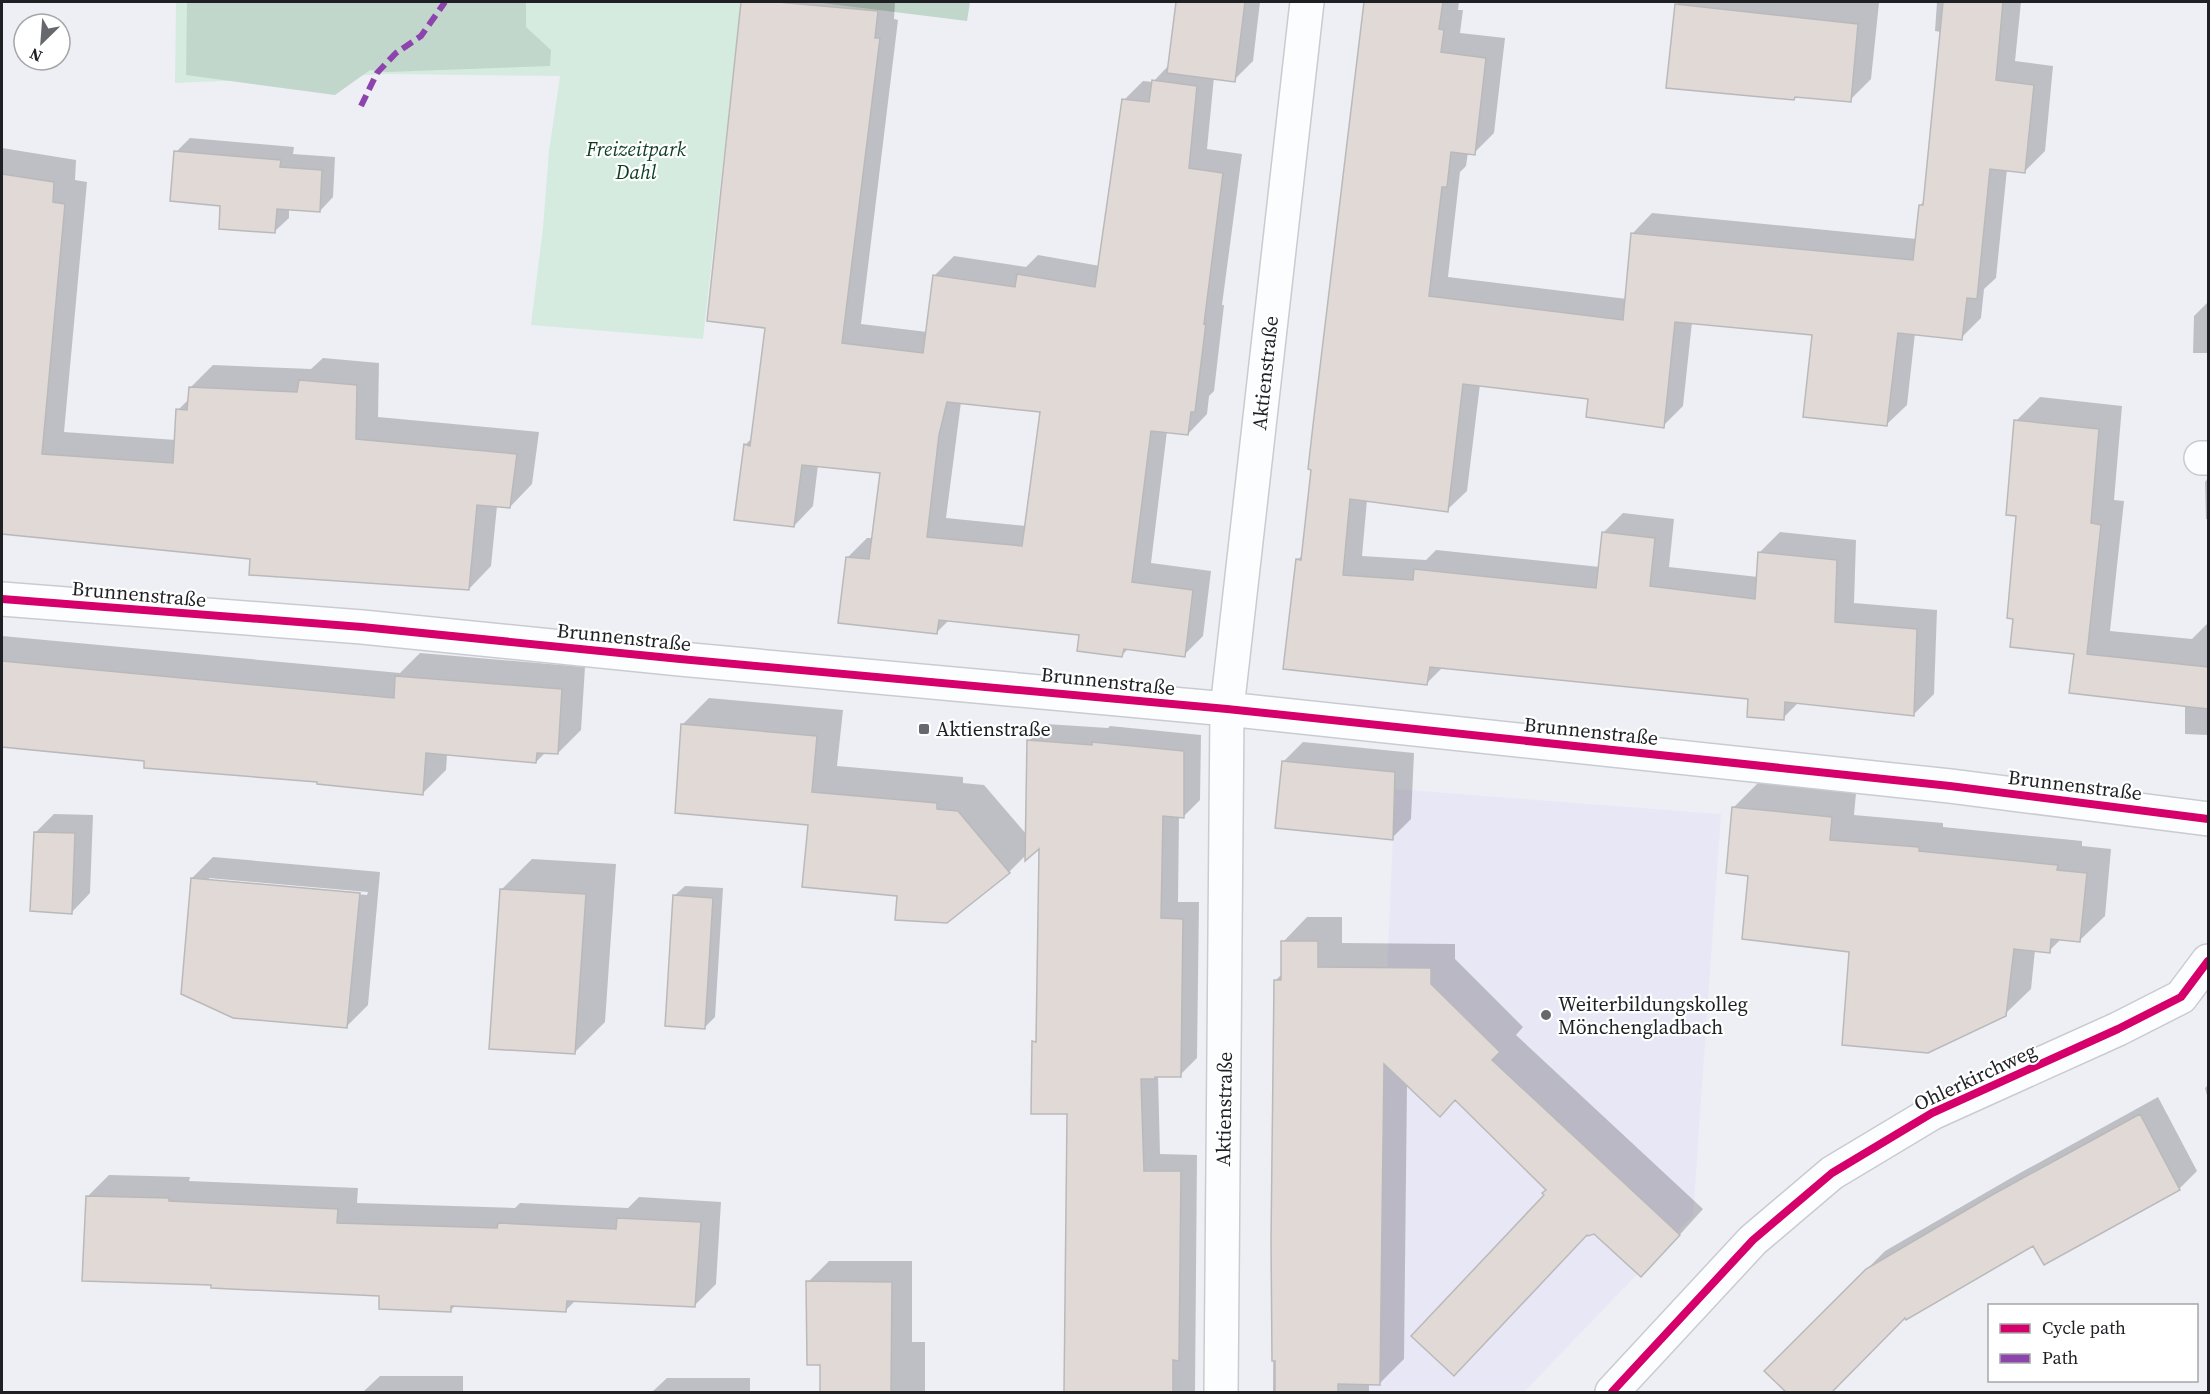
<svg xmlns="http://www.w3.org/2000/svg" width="2210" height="1394" font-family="'Source Serif 4',serif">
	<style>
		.education { fill: #e8e7f6 }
		.green { fill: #d5ebdf }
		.forest { fill: #c1d7cb }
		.shadow { fill: #0003; fill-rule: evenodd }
		.building { fill: #e0d9d6; stroke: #bab9ba; stroke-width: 1.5; fill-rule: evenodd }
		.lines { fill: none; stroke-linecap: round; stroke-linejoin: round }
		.minor-casing { stroke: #cacbd0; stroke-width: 36 }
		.minor { stroke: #fcfdfe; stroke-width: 33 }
		.quiet { stroke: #8e44ad; stroke-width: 6; stroke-dasharray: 12 6; stroke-linecap: butt }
		.cycleway-casing { stroke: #fff; stroke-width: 11 }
		.cycleway { stroke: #d6006c; stroke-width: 8 }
		.poi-dot { fill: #67686d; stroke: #fff; stroke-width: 2 }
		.labels { text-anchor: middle; stroke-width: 4.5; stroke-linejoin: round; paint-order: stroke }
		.park-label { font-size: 20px; font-style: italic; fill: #0c3d23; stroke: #fff }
		.street-label { font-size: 20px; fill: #1f2024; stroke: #fff }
		.poi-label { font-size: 20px; fill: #1f2024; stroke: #fff; text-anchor: start }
	</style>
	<rect width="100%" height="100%" fill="#eeeff5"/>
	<!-- education -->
	<path class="education" d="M 1395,789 L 1721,814 L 1693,1216 L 1524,1392 L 1369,1392 Z"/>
	<!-- green -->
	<path class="green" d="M 176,2 L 741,2 L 703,339 L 531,325 L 543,227 L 549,151 L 560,76 L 388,74 L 175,83 Z"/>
	<!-- forest -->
	<path class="forest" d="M 187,2 L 526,2 L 526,27 L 551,50 L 550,66 L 387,72 L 370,70 L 335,95 L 186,75 Z
		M 814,2 L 970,2 L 967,21 Z"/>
	<!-- shadow -->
	<path class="shadow" d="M 743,2 L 895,2 L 894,19 L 898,20 L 861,324 L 927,332 L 935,275 L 954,256 L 1026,267 L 1038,255 L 1100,266 L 1124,100 L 1143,81 L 1153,82 L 1169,65 L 1177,9 L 1175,8 L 1175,2 L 1260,2 L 1253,61 L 1234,80 L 1214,77 L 1207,149 L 1242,154 L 1222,305 L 1224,305 L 1214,391 L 1209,396 L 1207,414 L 1188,434 L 1167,431 L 1151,563 L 1211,571 L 1203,636 L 1184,655 L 1129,648 L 1122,655 L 1081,634 L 949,620 L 937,632 L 848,557 L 867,538 L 873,538 L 882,471 L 818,465 L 813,506 L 794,526 L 745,445 L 752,438 L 767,327 L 708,320 ZM 961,402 L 1041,411 L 1026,526 L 946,518 Z
		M 1366,2 L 1459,2 L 1458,10 L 1463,10 L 1460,33 L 1505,38 L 1494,133 L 1474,153 L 1468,152 L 1466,166 L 1460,172 L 1448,277 L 1627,299 L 1633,233 L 1652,213 L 1917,239 L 1920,206 L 1924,201 L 1941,32 L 1935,31 L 1937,2 L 2021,2 L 2015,61 L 2053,66 L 2045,151 L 2025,171 L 2007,169 L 1996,278 L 1984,289 L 1981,318 L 1961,338 L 1915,333 L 1907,405 L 1887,424 L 1814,334 L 1692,322 L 1683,406 L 1663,426 L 1590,398 L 1480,384 L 1467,491 L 1447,510 L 1367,500 L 1362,556 L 1426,560 L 1436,550 L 1600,567 L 1603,533 L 1623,513 L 1674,519 L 1669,567 L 1758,577 L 1760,552 L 1780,532 L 1856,540 L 1854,603 L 1937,610 L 1934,694 L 1914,714 L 1799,702 L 1783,718 L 1749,697 L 1443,667 L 1427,683 L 1297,560 L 1303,555 L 1312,468 L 1314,425 Z
		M 1679,2 L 1879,3 L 1871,79 L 1850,100 L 1796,96 L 1794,98 L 1676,5 Z
		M 190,138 L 294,147 L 293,154 L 335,157 L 333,197 L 320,211 L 289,208 L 289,218 L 275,231 L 222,204 L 176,152 Z
		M 2,148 L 76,160 L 75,180 L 87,182 L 64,432 L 176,440 L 178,410 L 190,398 L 191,387 L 213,365 L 311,369 L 323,358 L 379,363 L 378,417 L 539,432 L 532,484 L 510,507 L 497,506 L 491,566 L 469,589 L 252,557 L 2,533 Z
		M 2208,302 L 2208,353 L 2193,353 L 2194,316 Z
		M 2040,397 L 2122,406 L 2114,500 L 2124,501 L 2110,631 L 2192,639 L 2208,623 L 2208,735 L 2185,734 L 2185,705 L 2076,653 L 2014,618 L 2018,514 L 2016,421 Z
		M 2208,478 L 2208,519 L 2206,519 L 2205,482 Z
		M 2,636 L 400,673 L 420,653 L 585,667 L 581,730 L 558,753 L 546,752 L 536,762 L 447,754 L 446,770 L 423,793 L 146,760 L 2,746 Z
		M 709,698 L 843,710 L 837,766 L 963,777 L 963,783 L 984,785 L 1027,835 L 1029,741 L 1046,724 L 1108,728 L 1110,726 L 1201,735 L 1200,800 L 1183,817 L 1179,816 L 1178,902 L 1199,902 L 1197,1058 L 1180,1075 L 1158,1075 L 1160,1154 L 1197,1155 L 1195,1392 L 1065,1392 L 1069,1113 L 1034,1042 L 1038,1038 L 1040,846 L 1027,854 L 1009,872 L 947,922 L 899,895 L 682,725 Z
		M 1303,742 L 1414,753 L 1411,819 L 1392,838 L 1283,762 Z
		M 1758,783 L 1856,793 L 1854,815 L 1943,823 L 1943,827 L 2082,841 L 2082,846 L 2111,849 L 2105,916 L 2079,941 L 2061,939 L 2049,951 L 2035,950 L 2031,989 L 2005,1014 L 1851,951 L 1749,875 L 1733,808 Z
		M 54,814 L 93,815 L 90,893 L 72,912 L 35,833 Z
		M 213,857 L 380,872 L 368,1005 L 347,1026 L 192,878 ZM 209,878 L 368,892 L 367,895 L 209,881 Z
		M 532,859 L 616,864 L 605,1022 L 574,1053 L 502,889 Z
		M 685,886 L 723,888 L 715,1017 L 705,1027 L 674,896 Z
		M 1307,917 L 1342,917 L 1342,943 L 1455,944 L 1455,959 L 1523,1027 L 1516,1035 L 1703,1209 L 1665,1251 L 1594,1232 L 1546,1195 L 1548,1190 L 1456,1099 L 1407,1084 L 1404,1359 L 1380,1383 L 1369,1383 L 1369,1392 L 1273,1392 L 1275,981 L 1283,973 L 1283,942 Z
		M 2208,1085 L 2208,1099 L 2205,1088 Z
		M 2158,1097 L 2197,1171 L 2179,1189 L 2034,1244 L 1905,1316 L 1830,1392 L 1788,1392 L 1766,1371 L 1885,1251 L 2011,1178 Z
		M 109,1175 L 190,1177 L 189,1181 L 358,1188 L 357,1203 L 515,1208 L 520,1203 L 628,1208 L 639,1197 L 721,1202 L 716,1284 L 695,1305 L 576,1300 L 566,1310 L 456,1305 L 450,1311 L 381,1294 L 213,1283 L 88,1196 Z
		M 829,1261 L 912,1261 L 912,1342 L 925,1342 L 925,1392 L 821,1392 L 821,1364 L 808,1282 Z
		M 380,1376 L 463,1376 L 463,1392 L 363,1392 Z
		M 667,1378 L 750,1378 L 750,1392 L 652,1392 Z"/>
	<!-- building -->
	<path class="building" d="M 741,2 L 777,2 L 878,11 L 875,38 L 880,38 L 842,343 L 923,353 L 933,275 L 1015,287 L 1017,274 L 1095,287 L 1122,99 L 1149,102 L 1152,80 L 1197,86 L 1189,168 L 1223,173 L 1204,324 L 1206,323 L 1195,412 L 1191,412 L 1188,435 L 1151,431 L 1132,582 L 1193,590 L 1185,657 L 1124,649 L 1122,657 L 1077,651 L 1079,635 L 939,620 L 937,634 L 838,623 L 846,557 L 869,559 L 880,473 L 802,465 L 794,527 L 734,520 L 744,444 L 750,446 L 765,328 L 707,321 ZM 947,402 L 1040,412 L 1022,546 L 927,537 L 939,435 Z
		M 1176,2 L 1245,2 L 1235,82 L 1167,73 Z
		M 1364,2 L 1443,2 L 1439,29 L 1444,30 L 1441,52 L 1486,58 L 1475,155 L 1451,152 L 1447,187 L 1442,187 L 1429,296 L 1623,320 L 1631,233 L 1913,260 L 1919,205 L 1923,205 L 1943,2 L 2003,2 L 1996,80 L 2034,85 L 2025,173 L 1990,169 L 1977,299 L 1967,298 L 1962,340 L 1898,333 L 1887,426 L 1803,417 L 1812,335 L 1675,322 L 1664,428 L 1586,417 L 1588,399 L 1463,384 L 1448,512 L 1350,499 L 1343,575 L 1413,580 L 1414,569 L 1596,588 L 1602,532 L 1655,538 L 1650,586 L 1755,599 L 1758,552 L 1837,560 L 1835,622 L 1917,629 L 1914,716 L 1785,702 L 1784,720 L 1747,717 L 1748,699 L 1430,667 L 1427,685 L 1283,669 L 1296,559 L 1301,560 L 1311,470 L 1308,469 L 1313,425 Z
		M 1675,4 L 1858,24 L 1851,102 L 1795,97 L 1794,100 L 1666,88 Z
		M 174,151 L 281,160 L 280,167 L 322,170 L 320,212 L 277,209 L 275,233 L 219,229 L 220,206 L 170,201 Z
		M 2,174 L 54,182 L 53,202 L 65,204 L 42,454 L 173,463 L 176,409 L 187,410 L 189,387 L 297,392 L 299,380 L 357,385 L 356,439 L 517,454 L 510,508 L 477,505 L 469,590 L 249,575 L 250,559 L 2,534 Z
		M 2014,420 L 2099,429 L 2091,523 L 2101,525 L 2087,654 L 2208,667 L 2208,709 L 2069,693 L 2074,654 L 2010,647 L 2013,619 L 2007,618 L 2016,516 L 2006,515 Z
		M 2,661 L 394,698 L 395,676 L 562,689 L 558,754 L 537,753 L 536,763 L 426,753 L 423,795 L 317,784 L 317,782 L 144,768 L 144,761 L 2,747 Z
		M 681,724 L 817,736 L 812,792 L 937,803 L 937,809 L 958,811 L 1010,873 L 947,923 L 895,920 L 897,896 L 802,887 L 808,825 L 675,813 Z
		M 1027,740 L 1092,745 L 1092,742 L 1184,751 L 1184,818 L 1163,816 L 1161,918 L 1183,919 L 1181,1077 L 1155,1077 L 1155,1079 L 1141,1079 L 1144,1171 L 1181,1171 L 1179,1361 L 1173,1360 L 1173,1392 L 1064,1392 L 1067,1114 L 1031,1114 L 1032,1041 L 1036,1042 L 1039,849 L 1025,861 Z
		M 1282,761 L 1395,772 L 1393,840 L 1275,828 Z
		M 1732,807 L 1832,817 L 1830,840 L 1919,847 L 1919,851 L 2058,865 L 2057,870 L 2087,873 L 2080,942 L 2051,939 L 2050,953 L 2014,949 L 2006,1016 L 1928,1053 L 1842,1045 L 1849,952 L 1742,939 L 1748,876 L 1726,873 Z
		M 34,832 L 75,833 L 72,914 L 30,911 Z
		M 191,878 L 360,893 L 347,1028 L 233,1018 L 181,994 Z
		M 500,889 L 586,894 L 575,1054 L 489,1049 Z
		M 673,895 L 713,898 L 705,1029 L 665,1026 Z
		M 1281,941 L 1318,941 L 1318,967 L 1431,968 L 1431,984 L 1500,1052 L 1492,1060 L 1680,1235 L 1641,1277 L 1594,1234 L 1588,1236 L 1587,1235 L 1454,1376 L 1411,1336 L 1544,1195 L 1542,1193 L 1546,1190 L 1455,1100 L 1440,1117 L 1384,1064 L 1380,1385 L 1338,1384 L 1338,1392 L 1275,1392 L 1275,1361 L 1272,1361 L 1271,1241 L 1274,980 L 1281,980 Z
		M 2140,1114 L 2180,1190 L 2044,1265 L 2033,1246 L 1906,1320 L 1905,1318 L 1832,1392 L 1786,1392 L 1764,1371 L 1866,1269 L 1992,1195 Z
		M 86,1196 L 169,1198 L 169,1201 L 338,1209 L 337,1223 L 497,1228 L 498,1223 L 616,1229 L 617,1218 L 701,1222 L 695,1307 L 567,1301 L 566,1312 L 451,1306 L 451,1312 L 379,1309 L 379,1296 L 211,1288 L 211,1285 L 82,1281 Z
		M 806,1281 L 892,1282 L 891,1392 L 820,1392 L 820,1365 L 807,1365 Z"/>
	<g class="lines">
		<defs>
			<path id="minor" d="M 2201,458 L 2208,458
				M 2,599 L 362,627 L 680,659 L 1227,709 L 1950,786 L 2208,819
				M 1221,1392 L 1227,709 L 1307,2
				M 1612,1392 L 1753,1240 L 1832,1173 L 1932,1113 L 2118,1029 L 2181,997 L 2208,961"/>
		</defs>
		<!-- minor casing -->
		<use href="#minor" class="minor-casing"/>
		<!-- minor -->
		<use href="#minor" class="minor"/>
		<!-- quiet -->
		<path class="quiet" d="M 361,106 L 377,73 L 396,53 L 421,36 L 445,2"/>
		<defs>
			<path id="cycleway" d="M 2,599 L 362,627 L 680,659 L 1227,709 L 1950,786 L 2208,819
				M 1612,1392 L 1753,1240 L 1832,1173 L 1932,1113 L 2118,1029 L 2181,997 L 2208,961"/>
		</defs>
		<!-- cycleway casing -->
		<use href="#cycleway" class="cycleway-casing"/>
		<!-- cycleway -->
		<use href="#cycleway" class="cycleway"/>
	</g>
	<!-- markers -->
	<g class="poi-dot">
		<rect x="918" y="723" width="12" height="12" rx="3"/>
		<circle cx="1546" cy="1015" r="6"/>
	</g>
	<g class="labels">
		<!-- park labels -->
		<g class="park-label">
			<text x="636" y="156">Freizeitpark<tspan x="636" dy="23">Dahl</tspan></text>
		</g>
		<!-- street labels -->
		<g class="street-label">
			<text transform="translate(1265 373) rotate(-84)" y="7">Aktienstraße</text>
			<text transform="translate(139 594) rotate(5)" y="7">Brunnenstraße</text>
			<text transform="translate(624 637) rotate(6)" y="7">Brunnenstraße</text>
			<text transform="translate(1108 681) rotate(6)" y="7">Brunnenstraße</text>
			<text transform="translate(1591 731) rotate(6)" y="7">Brunnenstraße</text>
			<text transform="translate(2075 785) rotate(7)" y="7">Brunnenstraße</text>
			<text transform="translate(1975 1077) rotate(-25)" y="7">Ohlerkirchweg</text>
			<text transform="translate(1224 1109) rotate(-89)" y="7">Aktienstraße</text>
		</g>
		<!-- poi labels -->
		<g class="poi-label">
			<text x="936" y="736">Aktienstraße</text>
			<text x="1558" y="1011">Weiterbildungskolleg<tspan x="1558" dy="23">Mönchengladbach</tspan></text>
		</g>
	</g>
	<!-- border -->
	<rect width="2210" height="1394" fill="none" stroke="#1f2024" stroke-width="6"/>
	<!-- legend -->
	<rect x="1988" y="1304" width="210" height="78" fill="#ffffff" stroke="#a5a6a7" stroke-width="1.5"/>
	<rect x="2000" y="1324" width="30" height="9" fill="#d6006c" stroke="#a5a6a7" stroke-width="1.5"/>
	<text x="2042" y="1334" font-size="18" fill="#1f2024">Cycle path</text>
	<rect x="2000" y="1354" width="30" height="9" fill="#8e44ad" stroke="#a5a6a7" stroke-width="1.5"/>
	<text x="2042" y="1364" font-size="18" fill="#1f2024">Path</text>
	<!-- north arrow -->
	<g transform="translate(42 42) rotate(205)"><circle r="28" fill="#ffffff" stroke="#a5a6a7" stroke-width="1.5"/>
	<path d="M0-4.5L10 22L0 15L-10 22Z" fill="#67686d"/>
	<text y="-9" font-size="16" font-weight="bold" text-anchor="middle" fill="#1f2024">N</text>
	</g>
</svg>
